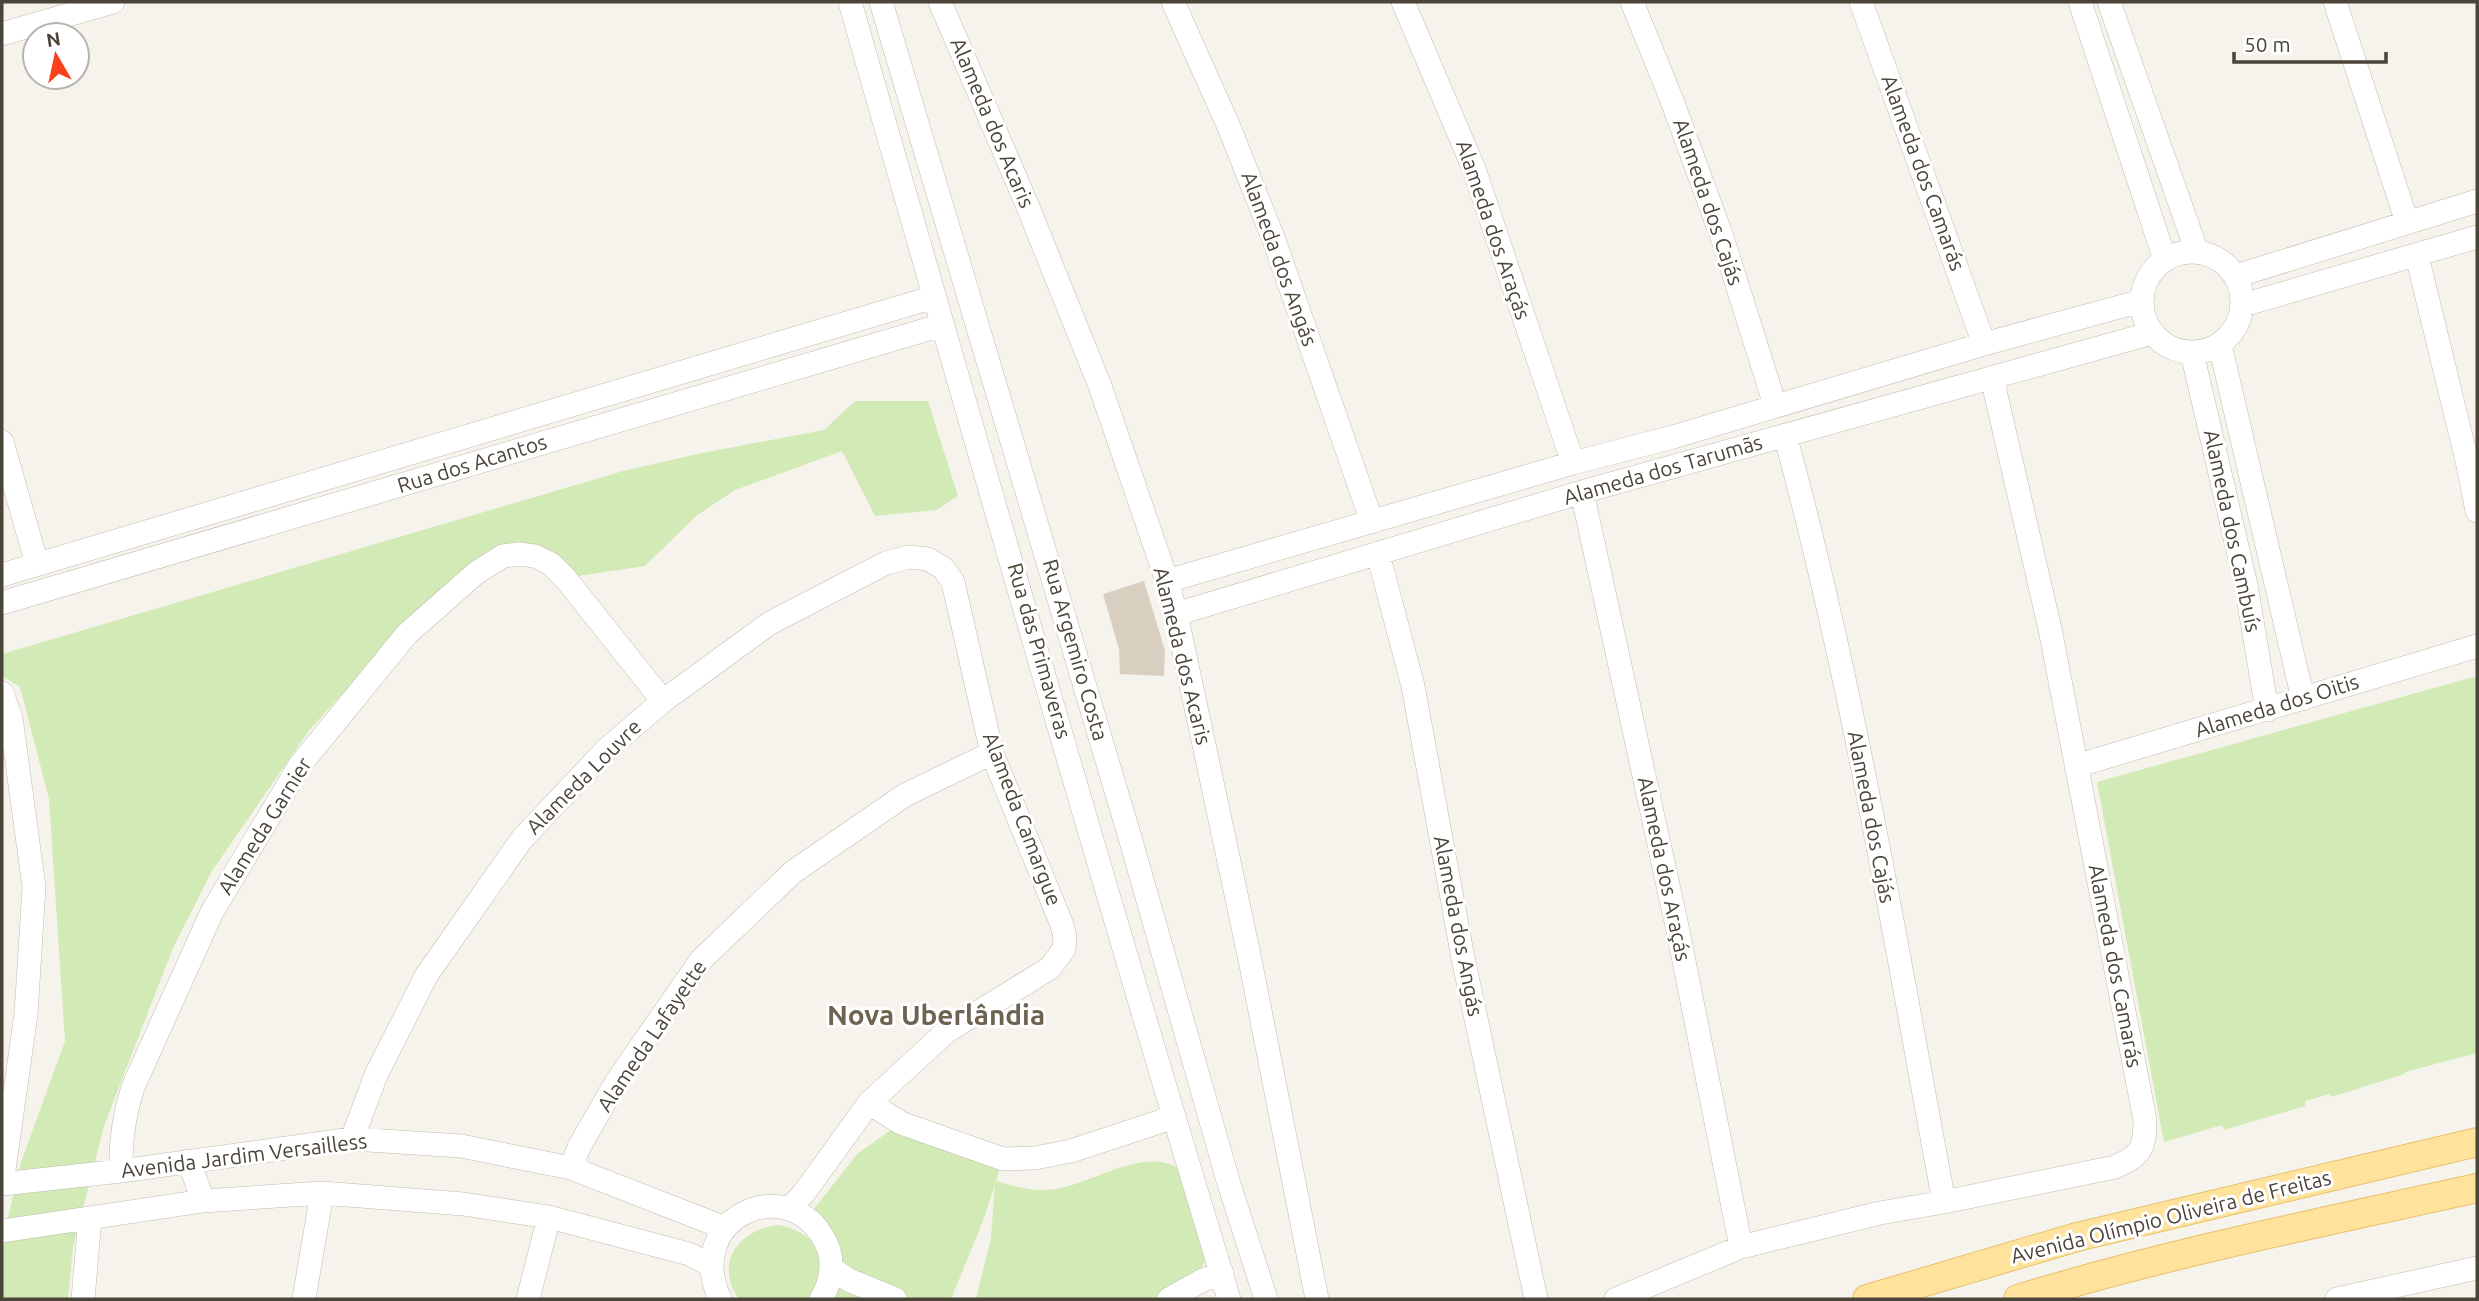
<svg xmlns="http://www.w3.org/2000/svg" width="2479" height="1301" font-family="Ubuntu,sans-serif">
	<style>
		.green { fill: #d2eab5 }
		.building { fill: #d8cfc1 }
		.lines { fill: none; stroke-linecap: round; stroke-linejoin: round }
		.minor-casing { stroke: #c2bbae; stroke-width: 24 }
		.major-casing { stroke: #e6c16a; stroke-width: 30 }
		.minor { stroke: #fff; stroke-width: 23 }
		.major { stroke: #ffe39c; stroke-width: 28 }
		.labels { text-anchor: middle; stroke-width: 6; stroke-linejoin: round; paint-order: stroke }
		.street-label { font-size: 21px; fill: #4b4439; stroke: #fff }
		.district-label { font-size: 28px; font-weight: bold; fill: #6e6250; stroke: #fff }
	</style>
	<rect width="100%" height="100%" fill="#f6f3ec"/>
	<!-- green -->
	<path class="green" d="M 855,401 L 928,401 L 958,496 L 936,510 L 875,516 L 842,451 L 735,490 L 696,516 L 645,566 L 565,578 L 518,554 L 407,624 L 310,729 L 212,871 L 173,948 L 104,1126 L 73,1247 L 68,1299 L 2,1299 L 2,1243 L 21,1162 L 65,1041 L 49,799 L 20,687 L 2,676 L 2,654 L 623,471 L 702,453 L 824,430 Z
		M 2477,676 L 2477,1053 L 2405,1072 L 2405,1074 L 2331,1097 L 2330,1094 L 2305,1101 L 2305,1106 L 2224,1130 L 2222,1125 L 2164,1142 L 2097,782 Z
		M 901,1123 L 1003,1159 L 996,1181 C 1016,1187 1035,1192 1056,1189 C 1094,1183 1145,1145 1181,1170 L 1207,1259 L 1196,1275 L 1159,1299 L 976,1299 L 991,1238 L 995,1185 L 983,1221 L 951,1299 L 821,1299 L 831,1269 L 807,1218 L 857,1154 Z
		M 779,1225 C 797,1229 819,1239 822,1259 C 823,1271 816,1288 814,1299 L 739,1299 C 713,1263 740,1228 779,1225 Z"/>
	<!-- building -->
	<path class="building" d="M 1144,581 L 1165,651 L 1164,676 L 1120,674 L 1119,649 L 1103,594 Z"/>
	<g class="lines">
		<defs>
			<path id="minor" d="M 850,2 C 974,435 1098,868 1229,1299
				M 881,2 L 1131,841 L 1229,1184 L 1266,1299
				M 940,2 L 1028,207 L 1100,386 L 1167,581 L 1176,614 L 1249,955 L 1317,1299
				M 1173,2 L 1229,127 L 1274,240 L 1372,522
				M 1403,2 L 1474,169 L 1573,463
				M 1632,2 L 1671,98 L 1722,237 L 1775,405
				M 1861,2 L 1984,344
				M 2080,2 L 2165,260
				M 2109,2 L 2197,252
				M 2335,2 L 2407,222
				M 2,34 L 113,2
				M2142 302a50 50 0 1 1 100 0a50 50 0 1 1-100 0Z
				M 2417,256 L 2468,465 L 2477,511
				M 2236,276 L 2477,201
				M 2243,305 L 2477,237
				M 2220,345 L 2303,699
				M 2192,353 L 2246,585 L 2267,710
				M 1785,435 C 1854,687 1896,946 1944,1202
				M 2,442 L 37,564
				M 1582,492 L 1678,931 L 1741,1247
				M 1378,554 L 1413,686 L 1463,958 L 1536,1299
				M 2,575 L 934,297
				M 1167,581 L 1573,463 L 1673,437 L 1984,344 L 2141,301
				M 2,603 L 942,325
				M 1176,614 L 1582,492 L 2152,333
				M 2,693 L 11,718 L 34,887 L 26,1014 L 2,1184
				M 2076,766 L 2477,646
				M 869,1103 L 901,1123 L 1003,1159 L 1035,1158 L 1071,1151 L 1174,1117
				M 352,1139 L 376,1075 L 426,976 L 522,839 L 606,750 L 663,701 L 770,623 L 886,563 L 909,557 L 928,559 L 943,568 L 953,582 L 992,753 L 1062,925 L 1065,937 L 1064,949 L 1050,968 L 946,1032 L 869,1103 L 804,1193 L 789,1209
				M 189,1161 L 203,1201
				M 571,1168 L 579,1147 L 617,1081 L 701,960 L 793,872 L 905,795 L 992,753
				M 121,1171 C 120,1142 124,1115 133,1087 L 212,912 L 300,765 L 407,634 L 476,573 L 503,556 L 518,554 L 535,556 L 551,564 L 565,578 L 663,701
				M 2,1184 L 121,1171 L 352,1139 L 461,1146 L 571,1168 L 725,1228
				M 2,1231 L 203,1201 L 322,1193 L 463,1204 L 549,1217 L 689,1254 L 711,1265
				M 832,1269 L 849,1280 L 895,1299
				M 83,1299 L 90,1218
				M 304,1299 L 322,1193
				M 528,1299 L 549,1217
				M 720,1299 C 682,1217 790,1169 826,1243 C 835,1261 831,1283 821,1299
				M 1169,1299 L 1203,1280 L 1222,1273
				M 1616,1299 L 1741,1247 L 1880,1213 L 1944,1202 L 2115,1167 C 2141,1155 2145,1149 2145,1120 L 2050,629 L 1992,378
				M 2337,1299 L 2477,1268"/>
			<path id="major" d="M 1867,1299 L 2077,1237 L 2477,1142
				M 2018,1299 C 2168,1253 2324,1222 2477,1188"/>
		</defs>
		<!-- minor casing -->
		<use href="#minor" class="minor-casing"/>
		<!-- major casing -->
		<use href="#major" class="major-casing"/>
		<!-- minor -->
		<use href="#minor" class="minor"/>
		<!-- major -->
		<use href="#major" class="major"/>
	</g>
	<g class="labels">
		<!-- street labels -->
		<g class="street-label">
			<text transform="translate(992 123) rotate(67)" y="7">Alameda dos Acaris</text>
			<text transform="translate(1923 173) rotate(70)" y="7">Alameda dos Camarás</text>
			<text transform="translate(1708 202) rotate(71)" y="7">Alameda dos Cajás</text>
			<text transform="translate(1493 230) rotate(71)" y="7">Alameda dos Araçás</text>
			<text transform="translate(1279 259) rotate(70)" y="7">Alameda dos Angás</text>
			<text transform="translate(472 464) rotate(-17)" y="7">Rua dos Acantos</text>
			<text transform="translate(1663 470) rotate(-16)" y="7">Alameda dos Tarumãs</text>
			<text transform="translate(2232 531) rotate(78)" y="7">Alameda dos Cambuís</text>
			<text transform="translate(1075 650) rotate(74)" y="7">Rua Argemiro Costa</text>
			<text transform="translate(1039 651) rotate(74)" y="7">Rua das Primaveras</text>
			<text transform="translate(1182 656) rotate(76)" y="7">Alameda dos Acaris</text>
			<text transform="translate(2277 706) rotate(-17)" y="7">Alameda dos Oitis</text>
			<text transform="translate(584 777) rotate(-45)" y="7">Alameda Louvre</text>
			<text transform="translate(1871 817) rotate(79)" y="7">Alameda dos Cajás</text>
			<text transform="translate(1022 819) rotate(69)" y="7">Alameda Camargue</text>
			<text transform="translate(265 826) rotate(-58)" y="7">Alameda Garnier</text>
			<text transform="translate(1664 869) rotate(78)" y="7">Alameda dos Araçás</text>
			<text transform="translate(1458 926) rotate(79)" y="7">Alameda dos Angás</text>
			<text transform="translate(2115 966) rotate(79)" y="7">Alameda dos Camarás</text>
			<text transform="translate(652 1036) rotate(-56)" y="7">Alameda Lafayette</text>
			<text transform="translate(244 1156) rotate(-7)" y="7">Avenida Jardim Versailless</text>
			<text transform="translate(2171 1217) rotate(-14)" y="7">Avenida Olímpio Oliveira de Freitas</text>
		</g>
		<!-- district labels -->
		<g class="district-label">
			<text x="936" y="1025">Nova Uberlândia</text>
		</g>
	</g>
	<!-- border -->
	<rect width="2479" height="1301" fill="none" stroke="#4b4439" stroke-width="7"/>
	<!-- north arrow -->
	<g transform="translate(56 56) rotate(351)"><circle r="33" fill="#ffffff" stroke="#b7b4b0" stroke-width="2"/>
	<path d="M0-5L12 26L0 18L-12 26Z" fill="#fc3f1d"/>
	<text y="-10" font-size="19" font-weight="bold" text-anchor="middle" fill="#4b4439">N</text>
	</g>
	<!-- scale -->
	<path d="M2234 52v10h152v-10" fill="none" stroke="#4b4439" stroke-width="3.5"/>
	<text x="2244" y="52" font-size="21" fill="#4b4439" stroke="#ffffff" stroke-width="5" paint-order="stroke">50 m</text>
</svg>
